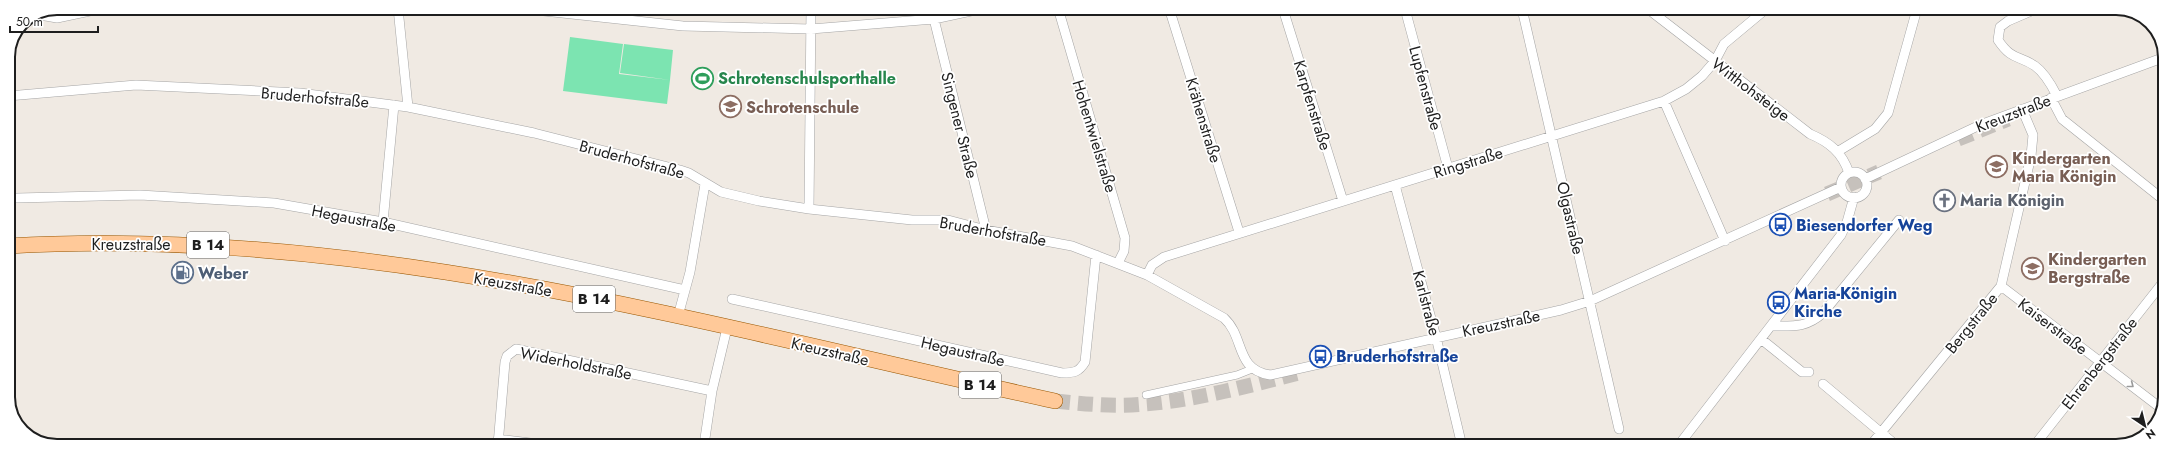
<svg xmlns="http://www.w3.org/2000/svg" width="2173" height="454" font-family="Jost,sans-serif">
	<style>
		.pitch { fill: #7ce4b1 }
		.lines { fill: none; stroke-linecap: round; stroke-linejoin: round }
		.primary-tunnel { stroke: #c6c1bc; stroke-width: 15; stroke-dasharray: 15 8; stroke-linecap: butt }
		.pedestrian-casing { stroke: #a5a5a5; stroke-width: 8 }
		.minor-casing { stroke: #a5a5a5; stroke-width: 10 }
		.primary-casing { stroke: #985600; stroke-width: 16 }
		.pedestrian { stroke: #fff; stroke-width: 7 }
		.minor { stroke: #fff; stroke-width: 9 }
		.primary { stroke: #ffc999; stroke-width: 15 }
		.oneway { stroke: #9a9a9a }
		.labels { text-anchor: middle; stroke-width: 3.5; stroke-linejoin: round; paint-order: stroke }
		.shield { fill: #fff; stroke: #626262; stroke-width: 1 }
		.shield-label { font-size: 15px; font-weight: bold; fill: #1e1e1e }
		.leisure-label { font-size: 16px; font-weight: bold; fill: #27864d; stroke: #fff; text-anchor: start }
		.street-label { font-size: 16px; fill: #1e1e1e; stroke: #fff }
		.education-label { font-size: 16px; font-weight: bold; fill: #785e54; stroke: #fff; text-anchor: start }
		.worship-label { font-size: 16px; font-weight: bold; fill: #5b616d; stroke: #fff; text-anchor: start }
		.transit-label { font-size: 16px; font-weight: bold; fill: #164399; stroke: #fff; text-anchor: start }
		.service-label { font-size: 16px; font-weight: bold; fill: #4e5e75; stroke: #fff; text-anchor: start }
		.rim { fill: none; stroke: #1e1e1e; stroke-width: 2 }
	</style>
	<rect width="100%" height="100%" fill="#f0eae3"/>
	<!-- pitch -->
	<path class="pitch" d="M 570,37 L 623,44 L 619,74 L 670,80 L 667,104 L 563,91 Z
		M 624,44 L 673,50 L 670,80 L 620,73 Z"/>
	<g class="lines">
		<!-- primary-tunnel -->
		<path class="primary-tunnel" d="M 1958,139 L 2008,119
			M 1827,194 L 1879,172
			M 1055,401 C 1085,404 1115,407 1144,404 C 1198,400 1251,385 1303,372"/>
		<defs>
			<path id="pedestrian" d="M 1146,395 L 1237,375 L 1252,369"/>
			<path id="minor" d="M 398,8 L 408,107
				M 516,8 L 683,26 L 811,29 L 934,19 L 985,8
				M 1058,8 L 1125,238 L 1124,251 L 1118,263
				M 1169,8 L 1239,232
				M 1283,9 L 1343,201
				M 1405,9 L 1448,168
				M 1522,9 L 1619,429
				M 1648,9 L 1810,134 C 1829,142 1842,152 1849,173
				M 2036,9 L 2008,21 L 2000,27 L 1998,40 C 2012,61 2019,55 2035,66 C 2045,73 2052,86 2057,96
				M 40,15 L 57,18 L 104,8
				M 934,19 L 986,230
				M 8,96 L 136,85 L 300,93 L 408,107 L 534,133 L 680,170 L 689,173 L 721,192 L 759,201 L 809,209 L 912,220 L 948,220 L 986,230 L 1072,246 L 1147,275 L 1224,318 C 1245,337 1235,370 1270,375 L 1561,310 L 1590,301 L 1841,187
				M 2051,98 L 2062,119 L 2165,201
				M 1664,101 L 1725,241
				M 1837,152 L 1875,129 L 1888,113 L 1917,9
				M1841 185a13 13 0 1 1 26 0a13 13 0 1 1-26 0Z
				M 1865,179 L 1980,125 L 2165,57
				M 1395,185 L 1436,337 L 1462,446
				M 17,198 L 140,195 L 274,203 L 383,222 L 685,290
				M 809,209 L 811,8
				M 383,222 L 394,105
				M 1147,275 L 1152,265 L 1164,257 L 1664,101 L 1686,89 L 1702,76 L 1715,61 L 1724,44 L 1766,9
				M 2001,286 L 2162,409
				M 732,299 L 1062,373 C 1074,373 1079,372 1085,362 L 1096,255
				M 678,316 L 690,272 L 705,184
				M 1771,326 C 1794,326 1806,328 1823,313 L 1899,220
				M 1761,339 L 1802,372 L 1809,372
				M 1823,384 L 1897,446
				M 498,439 L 547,445
				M 498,445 L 505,362 L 507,356 L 516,349 L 712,391
				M 704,445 L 712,391 L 727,328
				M 1678,446 L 1841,235 L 1847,222 L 1854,197
				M 1870,446 L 2001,286 L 2031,156 L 2033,135 L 2022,109
				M 2034,446 L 2164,281"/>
			<path id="primary" d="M 8,246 C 364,225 711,326 1055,401"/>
		</defs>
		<!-- pedestrian casing -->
		<use href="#pedestrian" class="pedestrian-casing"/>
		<!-- minor casing -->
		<use href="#minor" class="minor-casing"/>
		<!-- primary casing -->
		<use href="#primary" class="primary-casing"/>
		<!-- pedestrian -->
		<use href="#pedestrian" class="pedestrian"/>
		<!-- minor -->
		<use href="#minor" class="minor"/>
		<!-- primary -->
		<use href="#primary" class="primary"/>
	</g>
	<!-- one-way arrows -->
	<defs><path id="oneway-chevron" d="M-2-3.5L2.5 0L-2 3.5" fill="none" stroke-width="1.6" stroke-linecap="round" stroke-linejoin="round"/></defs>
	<use class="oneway" href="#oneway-chevron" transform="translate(2131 385) rotate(38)"/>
	<!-- icons -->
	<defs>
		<symbol id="stadium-ring" viewBox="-11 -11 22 22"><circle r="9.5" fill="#fff" stroke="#2e9e5b" stroke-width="1.5"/><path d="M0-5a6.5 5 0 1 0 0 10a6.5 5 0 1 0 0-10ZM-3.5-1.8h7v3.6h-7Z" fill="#2e9e5b"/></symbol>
		<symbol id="school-ring" viewBox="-11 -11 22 22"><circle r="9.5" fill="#fff" stroke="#8d6e63" stroke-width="1.5"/><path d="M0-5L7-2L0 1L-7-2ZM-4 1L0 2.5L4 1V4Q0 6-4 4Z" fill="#8d6e63"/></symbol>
		<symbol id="church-ring" viewBox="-11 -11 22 22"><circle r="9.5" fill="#fff" stroke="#6b7280" stroke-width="1.5"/><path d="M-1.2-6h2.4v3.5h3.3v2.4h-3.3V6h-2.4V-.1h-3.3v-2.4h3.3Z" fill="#6b7280"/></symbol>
		<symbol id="bus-ring" viewBox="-11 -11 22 22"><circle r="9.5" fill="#fff" stroke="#1a4fb4" stroke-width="1.5"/><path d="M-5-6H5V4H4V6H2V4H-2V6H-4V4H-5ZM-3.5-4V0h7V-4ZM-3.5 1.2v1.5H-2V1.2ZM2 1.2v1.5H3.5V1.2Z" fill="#1a4fb4"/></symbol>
		<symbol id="fuel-ring" viewBox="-11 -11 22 22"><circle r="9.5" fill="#fff" stroke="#5c6f8a" stroke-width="1.5"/><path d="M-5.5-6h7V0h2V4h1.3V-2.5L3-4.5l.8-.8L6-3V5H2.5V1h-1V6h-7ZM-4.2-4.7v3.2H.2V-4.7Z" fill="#5c6f8a"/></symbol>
	</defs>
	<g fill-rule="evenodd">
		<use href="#stadium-ring" x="690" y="66" width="25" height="25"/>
		<use href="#school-ring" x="718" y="94" width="25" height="25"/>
		<use href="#school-ring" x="1984" y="154" width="25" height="25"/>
		<use href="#church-ring" x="1932" y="188" width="25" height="25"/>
		<use href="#bus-ring" x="1768" y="212" width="25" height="25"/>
		<use href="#school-ring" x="2020" y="256" width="25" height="25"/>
		<use href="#fuel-ring" x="170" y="260" width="25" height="25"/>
		<use href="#bus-ring" x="1766" y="290" width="25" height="25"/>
		<use href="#bus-ring" x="1308" y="344" width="25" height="25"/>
	</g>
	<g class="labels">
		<!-- shield labels -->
		<g class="shield">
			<rect x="187" y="232" width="42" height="26" rx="3"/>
			<rect x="573" y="286" width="42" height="26" rx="3"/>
			<rect x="959" y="372" width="42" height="26" rx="3"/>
		</g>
		<g class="shield-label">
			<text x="208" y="250">B 14</text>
			<text x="594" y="304">B 14</text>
			<text x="980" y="390">B 14</text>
		</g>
		<!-- leisure labels -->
		<g class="leisure-label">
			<text x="718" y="84">Schrotenschulsporthalle</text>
		</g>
		<!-- street labels -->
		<g class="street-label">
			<text transform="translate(1426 88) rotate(75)" y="6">Lupfenstraße</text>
			<text transform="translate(1751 89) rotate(37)" y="6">Witthohsteige</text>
			<text transform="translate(315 97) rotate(5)" y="6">Bruderhofstraße</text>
			<text transform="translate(1313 105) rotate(73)" y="6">Karpfenstraße</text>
			<text transform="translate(2013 113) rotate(-21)" y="6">Kreuzstraße</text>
			<text transform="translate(1204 120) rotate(73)" y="6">Krähenstraße</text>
			<text transform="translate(960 125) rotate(76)" y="6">Singener Straße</text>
			<text transform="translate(1095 136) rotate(73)" y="6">Hohentwielstraße</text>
			<text transform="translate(632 159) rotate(15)" y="6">Bruderhofstraße</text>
			<text transform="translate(1468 162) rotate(-17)" y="6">Ringstraße</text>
			<text transform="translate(354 218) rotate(11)" y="6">Hegaustraße</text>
			<text transform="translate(1571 218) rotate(77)" y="6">Olgastraße</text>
			<text transform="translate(993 231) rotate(10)" y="6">Bruderhofstraße</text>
			<text x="131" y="250">Kreuzstraße</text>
			<text transform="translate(513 284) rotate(10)" y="6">Kreuzstraße</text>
			<text transform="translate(1427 303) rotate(75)" y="6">Karlstraße</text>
			<text transform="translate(1501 323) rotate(-12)" y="6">Kreuzstraße</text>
			<text transform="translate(1971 323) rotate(-51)" y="6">Bergstraße</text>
			<text transform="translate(2053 326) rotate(37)" y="6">Kaiserstraße</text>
			<text transform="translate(830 351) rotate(13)" y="6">Kreuzstraße</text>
			<text transform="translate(963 351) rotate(13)" y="6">Hegaustraße</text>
			<text transform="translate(576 363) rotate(11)" y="6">Widerholdstraße</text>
			<text transform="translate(2099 363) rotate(-52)" y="6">Ehrenbergstraße</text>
		</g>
		<!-- education labels -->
		<g class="education-label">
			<text x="746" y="113">Schrotenschule</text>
			<text x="2012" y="164">Kindergarten<tspan x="2012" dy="18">Maria Königin</tspan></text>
			<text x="2048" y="265">Kindergarten<tspan x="2048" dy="18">Bergstraße</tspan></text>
		</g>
		<!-- worship labels -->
		<g class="worship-label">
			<text x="1960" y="206">Maria Königin</text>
		</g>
		<!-- transit labels -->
		<g class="transit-label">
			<text x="1796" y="231">Biesendorfer Weg</text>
			<text x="1794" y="299">Maria-Königin<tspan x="1794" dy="18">Kirche</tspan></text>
			<text x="1336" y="362">Bruderhofstraße</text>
		</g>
		<!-- service labels -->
		<g class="service-label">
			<text x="198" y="279">Weber</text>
		</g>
	</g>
	<!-- crop -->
	<path d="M0 0H2173V454H0ZM57 15H2116A42 42 0 0 1 2158 57V397A42 42 0 0 1 2116 439H57A42 42 0 0 1 15 397V57A42 42 0 0 1 57 15Z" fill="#fff" fill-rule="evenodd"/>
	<path class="rim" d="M57 15H2116A42 42 0 0 1 2158 57V397A42 42 0 0 1 2116 439H57A42 42 0 0 1 15 397V57A42 42 0 0 1 57 15Z"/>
	<!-- north arrow -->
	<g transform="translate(2145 426) rotate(145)" stroke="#ffffff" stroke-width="3" paint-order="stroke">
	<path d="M0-3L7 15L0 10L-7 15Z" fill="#1e1e1e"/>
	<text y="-6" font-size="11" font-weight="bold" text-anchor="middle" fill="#1e1e1e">N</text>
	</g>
	<!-- scale -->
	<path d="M10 26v6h88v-6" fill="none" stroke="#1e1e1e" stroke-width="2"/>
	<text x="16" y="26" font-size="12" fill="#1e1e1e" stroke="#ffffff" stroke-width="3" paint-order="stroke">50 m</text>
</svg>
